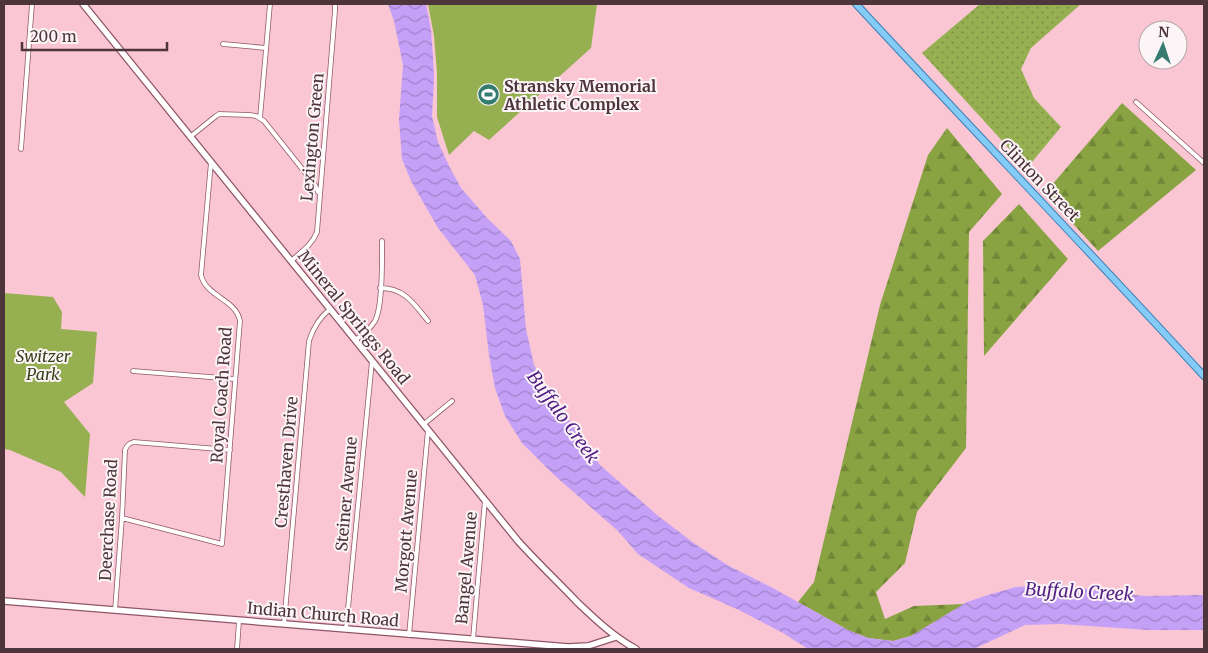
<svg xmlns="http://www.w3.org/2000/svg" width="1208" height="653" font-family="Merriweather,serif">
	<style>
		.grass { fill: url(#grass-dots) }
		.forest { fill: url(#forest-firs) }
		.park { fill: #96b051 }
		.water { fill: url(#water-waves) }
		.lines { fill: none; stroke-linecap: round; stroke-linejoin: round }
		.street-casing { stroke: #8f5766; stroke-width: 5.5 }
		.secondary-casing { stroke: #8f5766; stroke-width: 8 }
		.primary-casing { stroke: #3c80b3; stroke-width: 8 }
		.street { stroke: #fff; stroke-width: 4 }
		.secondary { stroke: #fff; stroke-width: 5.5 }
		.primary { stroke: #85cbf8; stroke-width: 6 }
		.labels { text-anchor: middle; stroke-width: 4; stroke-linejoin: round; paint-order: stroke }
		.poi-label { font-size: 16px; font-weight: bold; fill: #4e353b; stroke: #fcf5f7; text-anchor: start }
		.street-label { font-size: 16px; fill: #4e353b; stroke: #fcf5f7 }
		.park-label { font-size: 16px; font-style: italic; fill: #354018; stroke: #fcf5f7 }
		.water-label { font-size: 18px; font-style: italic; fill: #532084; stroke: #fcf5f7 }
	</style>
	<defs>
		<pattern id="grass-dots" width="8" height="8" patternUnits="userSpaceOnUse" patternTransform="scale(1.25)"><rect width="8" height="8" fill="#96b051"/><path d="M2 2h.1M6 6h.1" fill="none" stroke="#7d9044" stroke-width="1.8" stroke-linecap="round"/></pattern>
		<pattern id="forest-firs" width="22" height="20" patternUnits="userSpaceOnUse" patternTransform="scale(1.25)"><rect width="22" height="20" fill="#89a342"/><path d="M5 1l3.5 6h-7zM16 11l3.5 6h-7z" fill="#728638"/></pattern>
		<pattern id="water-waves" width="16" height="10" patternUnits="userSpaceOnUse" patternTransform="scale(1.25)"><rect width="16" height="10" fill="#c4a0f7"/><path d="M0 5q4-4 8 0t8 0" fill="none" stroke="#a183c9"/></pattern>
	</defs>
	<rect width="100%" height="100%" fill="#fac6d3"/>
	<!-- grass -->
	<path class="grass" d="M 980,4 L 1081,4 L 1031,48 L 1021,69 L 1034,98 L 1061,127 L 1027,168 L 922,53 Z"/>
	<!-- forest -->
	<path class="forest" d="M 1122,103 L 1196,170 L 1098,251 L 1045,193 Z
		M 947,128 L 1002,194 L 969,232 L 966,448 L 917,512 L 905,563 L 876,592 L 885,619 L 914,606 L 964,604 L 911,636 L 893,641 L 868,638 L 848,630 L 798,602 L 814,582 L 880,305 L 928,155 Z
		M 1019,204 L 1068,259 L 984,356 L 983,241 Z"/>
	<!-- park -->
	<path class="park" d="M 428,4 L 597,4 L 591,48 L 489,140 L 474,131 L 449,155 L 437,117 L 437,73 L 434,36 Z
		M 4,293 L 53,297 L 62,312 L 61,329 L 97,332 L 93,383 L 64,402 L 90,434 L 85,497 L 61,472 L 10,450 L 4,449 Z"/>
	<!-- water -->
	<path class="water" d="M 388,4 L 426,4 L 431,30 L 433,56 L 434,79 L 432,116 L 438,142 L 450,168 L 461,188 L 488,219 L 511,241 L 520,259 L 526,329 L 534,365 L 553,397 L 600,465 L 657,515 L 695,544 L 729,566 L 771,587 L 848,630 L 868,638 L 893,641 L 911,636 L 967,602 L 991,594 L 1016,587 L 1062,585 L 1111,593 L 1146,596 L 1204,595 L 1204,630 L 1148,630 L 1060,624 L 1025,625 L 974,649 L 808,649 L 783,633 L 737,609 L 689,588 L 638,554 L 618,531 L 553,474 L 522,443 L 505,416 L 495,388 L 489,355 L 483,305 L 475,275 L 438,228 L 411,181 L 402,159 L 399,120 L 403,65 L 394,21 Z"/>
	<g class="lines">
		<defs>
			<path id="street" d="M 223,44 L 266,48
				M 1136,102 L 1204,163
				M 260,118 L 270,4
				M 190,137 L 216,116 L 219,114 L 250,115 L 256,116 L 264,121 L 315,185 L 318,192
				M 21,149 L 32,4
				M 291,261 C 301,252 312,245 317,232 L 335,11 L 335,4
				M 380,288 C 405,288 414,304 428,321
				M 355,340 C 363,335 370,329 375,321 C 383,306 382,260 382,241
				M 133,371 L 235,379
				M 424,424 L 452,401
				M 122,518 L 222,544 L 240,321 C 236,299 206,297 201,275 L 211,162
				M 115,610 L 122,518 L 125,450 C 127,445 129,443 134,442 L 230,450
				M 284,624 L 309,341 C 313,328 319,318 330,309
				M 346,629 L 372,361
				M 409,635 L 428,430
				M 473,639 L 485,500
				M 237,649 L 239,621"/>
			<path id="secondary" d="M 83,4 L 518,541 C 537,562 558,582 578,603 C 596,620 614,637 636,649
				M 4,601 L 568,647 L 588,646 L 616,637"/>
			<path id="primary" d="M 856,4 C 971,128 1089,251 1204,376"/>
		</defs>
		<!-- street casing -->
		<use href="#street" class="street-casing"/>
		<!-- secondary casing -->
		<use href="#secondary" class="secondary-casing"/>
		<!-- primary casing -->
		<use href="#primary" class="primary-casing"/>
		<!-- street -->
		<use href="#street" class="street"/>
		<!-- secondary -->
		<use href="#secondary" class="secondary"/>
		<!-- primary -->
		<use href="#primary" class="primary"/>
	</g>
	<!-- icons -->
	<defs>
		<symbol id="stadium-disc" viewBox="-11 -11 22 22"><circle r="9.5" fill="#357b70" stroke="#fcf5f7"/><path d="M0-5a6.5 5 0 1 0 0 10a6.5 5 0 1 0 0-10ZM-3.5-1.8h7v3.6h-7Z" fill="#fff"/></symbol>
	</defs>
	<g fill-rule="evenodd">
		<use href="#stadium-disc" x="476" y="82" width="25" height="25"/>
	</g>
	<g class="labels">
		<!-- poi labels -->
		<g class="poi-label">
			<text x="504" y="92">Stransky Memorial<tspan x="504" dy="18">Athletic Complex</tspan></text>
		</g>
		<!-- street labels -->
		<g class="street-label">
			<text transform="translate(312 137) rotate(-85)" y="6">Lexington Green</text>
			<text transform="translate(1040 180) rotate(46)" y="6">Clinton Street</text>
			<text transform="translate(354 317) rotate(51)" y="6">Mineral Springs Road</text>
			<text transform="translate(221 395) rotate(-86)" y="6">Royal Coach Road</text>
			<text transform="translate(286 462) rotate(-85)" y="6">Cresthaven Drive</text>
			<text transform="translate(346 494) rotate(-85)" y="6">Steiner Avenue</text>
			<text transform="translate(108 520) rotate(-87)" y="6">Deerchase Road</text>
			<text transform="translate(406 531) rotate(-85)" y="6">Morgott Avenue</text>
			<text transform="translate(466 568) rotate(-85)" y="6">Bangel Avenue</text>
			<text transform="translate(323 614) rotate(5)" y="6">Indian Church Road</text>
		</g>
		<!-- park labels -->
		<g class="park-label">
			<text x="43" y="362">Switzer<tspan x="43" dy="18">Park</tspan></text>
		</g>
		<!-- water labels -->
		<g class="water-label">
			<text transform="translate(563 417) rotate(54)" y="6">Buffalo Creek</text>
			<text transform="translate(1079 592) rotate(3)" y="6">Buffalo Creek</text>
		</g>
	</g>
	<!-- border -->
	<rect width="1208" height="653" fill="none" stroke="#4e353b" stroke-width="10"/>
	<!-- north arrow -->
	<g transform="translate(1163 45) rotate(3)"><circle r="24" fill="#fcf5f7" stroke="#b6a8ac"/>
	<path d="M0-4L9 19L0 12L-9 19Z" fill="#357b70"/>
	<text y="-8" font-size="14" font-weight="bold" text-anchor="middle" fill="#4e353b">N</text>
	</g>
	<!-- scale -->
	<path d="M22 42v8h145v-8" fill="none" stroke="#4e353b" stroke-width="2.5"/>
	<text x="30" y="42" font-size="15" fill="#4e353b" stroke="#fcf5f7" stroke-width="4" paint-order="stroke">200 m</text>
</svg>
